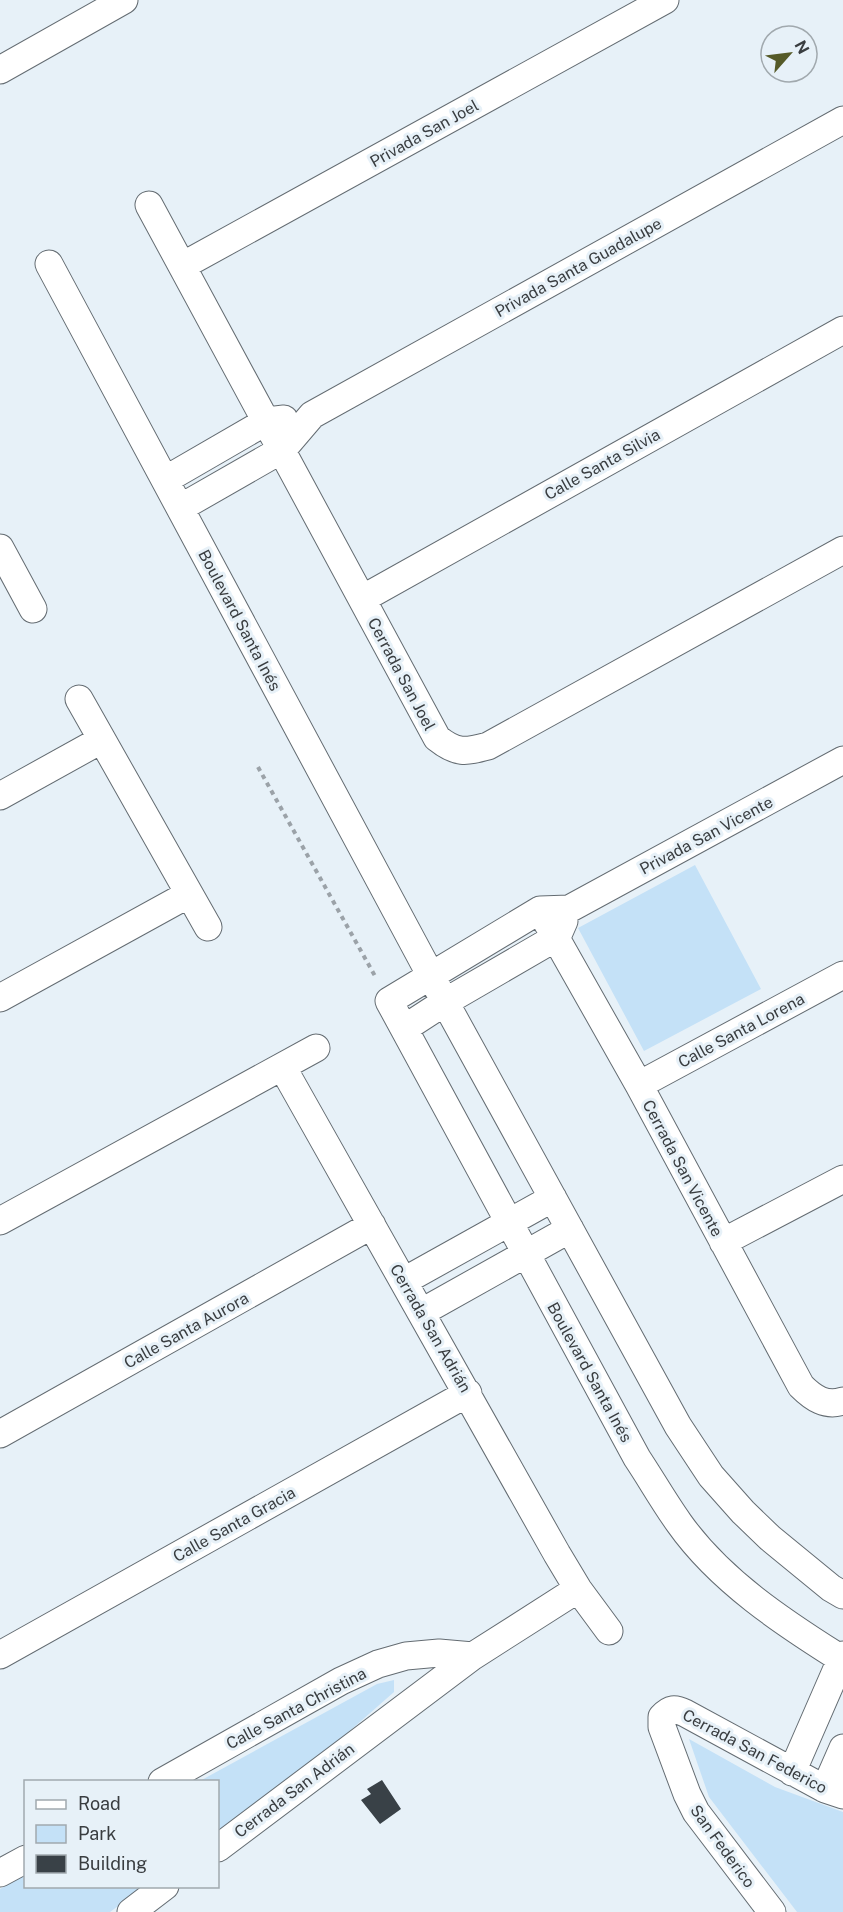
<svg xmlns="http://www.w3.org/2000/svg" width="843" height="1912" font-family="'Public Sans',sans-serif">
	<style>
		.green { fill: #c4e1f7 }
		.building { fill: #394147 }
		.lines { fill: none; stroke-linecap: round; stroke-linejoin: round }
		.minor-casing { stroke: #646c72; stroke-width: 29 }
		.path { stroke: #9ba2a8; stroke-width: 4; stroke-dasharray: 4.5 4.5; stroke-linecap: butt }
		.minor { stroke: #fff; stroke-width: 27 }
		.labels { text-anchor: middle; stroke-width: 6; stroke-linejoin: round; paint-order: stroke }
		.street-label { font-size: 16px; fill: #393d40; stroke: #e7f1f8 }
	</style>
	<rect width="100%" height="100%" fill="#e7f1f8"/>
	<!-- green -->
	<path class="green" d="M 695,865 L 761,989 L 644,1051 L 578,928 Z
		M 394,1680 L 394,1692 L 328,1750 L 218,1832 L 218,1782 L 198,1782 L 377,1684 Z
		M 689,1739 L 775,1787 L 843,1812 L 843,1912 L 797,1912 L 709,1797 Z
		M 25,1875 L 26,1886 L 144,1887 L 110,1912 L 0,1912 L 0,1889 Z"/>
	<!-- building -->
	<path class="building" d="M 382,1780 L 401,1809 L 380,1824 L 361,1800 L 371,1794 L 367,1789 Z"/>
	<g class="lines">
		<defs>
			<path id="minor" d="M 0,70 L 124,0
				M 149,205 L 437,738 C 457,754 465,752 488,746 L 843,550
				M 49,264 L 445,1002 L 678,1426 L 711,1476 L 743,1512 L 770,1538 L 831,1588 L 843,1595
				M 182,266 L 665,0
				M 165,480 L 267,421 L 284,419
				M 180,508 L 283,449 L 312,415 L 843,120
				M 0,548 L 33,609
				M 362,599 L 843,330
				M 79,699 L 208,927
				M 843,760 L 569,909 L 540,910 L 389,1001 L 637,1458 C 651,1479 664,1502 679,1523 C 720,1581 784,1623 843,1660
				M 0,796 L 101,740
				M 540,910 L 639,1085 L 801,1386 C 813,1398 826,1407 843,1401
				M 0,998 L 189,894
				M 405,1028 L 445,1002 L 557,937 L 564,921
				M 283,1068 L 557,1554 L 578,1589 L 609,1631
				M 639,1085 L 843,975
				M 0,1221 L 316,1048
				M 723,1242 L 843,1179
				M 404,1281 L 553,1198
				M 422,1312 L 570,1229
				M 0,1434 L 372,1225
				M 0,1655 L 468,1393
				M 792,1772 L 843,1655
				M 162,1782 L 341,1681 L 378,1664 L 406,1656 L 439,1653 L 473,1656
				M 825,1789 L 843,1748
				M 218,1848 L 473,1656 L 578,1589
				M 0,1873 L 26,1859
				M 131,1912 L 165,1886
				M 772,1912 L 696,1812 L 687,1794 L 662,1727 L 662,1717 C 670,1708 675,1708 685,1713 L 825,1789 L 843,1795"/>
		</defs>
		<!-- minor casing -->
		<use href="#minor" class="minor-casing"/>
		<!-- path -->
		<path class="path" d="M 258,767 L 375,976"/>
		<!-- minor -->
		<use href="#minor" class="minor"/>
	</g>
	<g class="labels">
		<!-- street labels -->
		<g class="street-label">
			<text transform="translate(424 133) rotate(-29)" y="6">Privada San Joel</text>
			<text transform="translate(578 267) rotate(-29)" y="6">Privada Santa Guadalupe</text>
			<text transform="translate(602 464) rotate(-29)" y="6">Calle Santa Silvia</text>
			<text transform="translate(240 620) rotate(62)" y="6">Boulevard Santa Inés</text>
			<text transform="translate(402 674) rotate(62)" y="6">Cerrada San Joel</text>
			<text transform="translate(706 835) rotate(-28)" y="6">Privada San Vicente</text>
			<text transform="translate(741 1030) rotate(-28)" y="6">Calle Santa Lorena</text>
			<text transform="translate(683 1168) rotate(62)" y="6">Cerrada San Vicente</text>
			<text transform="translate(431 1328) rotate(60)" y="6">Cerrada San Adrián</text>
			<text transform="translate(186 1330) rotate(-29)" y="6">Calle Santa Aurora</text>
			<text transform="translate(590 1372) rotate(61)" y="6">Boulevard Santa Inés</text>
			<text transform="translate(234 1524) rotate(-29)" y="6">Calle Santa Gracia</text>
			<text transform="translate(296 1708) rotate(-28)" y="6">Calle Santa Christina</text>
			<text transform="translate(755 1751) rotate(28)" y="6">Cerrada San Federico</text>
			<text transform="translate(294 1790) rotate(-37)" y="6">Cerrada San Adrián</text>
			<text transform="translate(723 1846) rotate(54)" y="6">San Federico</text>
		</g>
	</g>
	<!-- legend -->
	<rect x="24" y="1780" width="195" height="108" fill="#e7f1f8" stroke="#a1a9ae" stroke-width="1.5"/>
	<rect x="36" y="1800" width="30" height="9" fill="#ffffff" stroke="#a1a9ae" stroke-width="1.5"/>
	<text x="78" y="1810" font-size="18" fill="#393d40">Road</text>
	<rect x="36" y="1825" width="30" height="18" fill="#c4e1f7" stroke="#a1a9ae" stroke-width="1.5"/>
	<text x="78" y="1840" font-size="18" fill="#393d40">Park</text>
	<rect x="36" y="1855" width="30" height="18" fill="#394147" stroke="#a1a9ae" stroke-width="1.5"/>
	<text x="78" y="1870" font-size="18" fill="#393d40">Building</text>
	<!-- north arrow -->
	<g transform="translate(789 54) rotate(62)"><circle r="28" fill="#e7f1f8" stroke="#a1a9ae" stroke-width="1.5"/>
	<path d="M0-4.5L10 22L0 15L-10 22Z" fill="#555a28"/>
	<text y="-9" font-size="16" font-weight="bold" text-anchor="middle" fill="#393d40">N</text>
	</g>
</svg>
